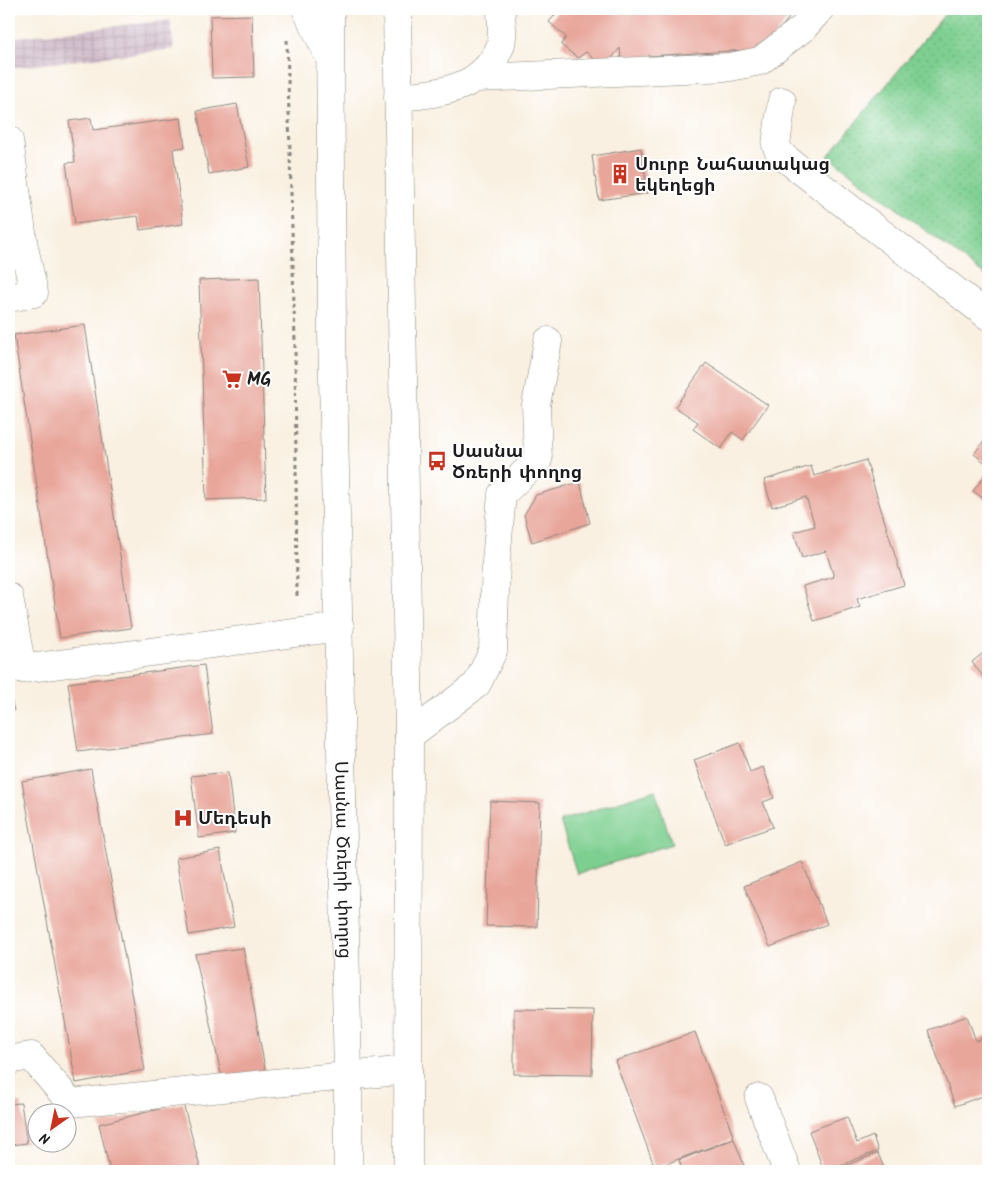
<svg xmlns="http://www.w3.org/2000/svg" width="997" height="1180" font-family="Kalam,'Noto Sans Armenian',sans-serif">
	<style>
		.industrial { fill: url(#industrial-grid) }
		.grass { fill: url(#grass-dots); stroke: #4c7656 }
		.park { fill: #7dcf90; stroke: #4c7656 }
		.building { fill: #e8a59a }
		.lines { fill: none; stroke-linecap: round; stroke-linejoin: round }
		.minor-casing { stroke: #8a867e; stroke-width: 29 }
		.major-casing { stroke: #8a867e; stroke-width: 29 }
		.path { stroke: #8a867e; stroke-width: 3; stroke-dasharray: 4 4; stroke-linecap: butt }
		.minor { stroke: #fff; stroke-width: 28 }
		.major { stroke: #fff; stroke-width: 28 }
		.labels { text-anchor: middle; stroke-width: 4; stroke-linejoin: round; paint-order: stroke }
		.poi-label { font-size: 18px; font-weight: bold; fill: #1c1c1c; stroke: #fff; text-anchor: start }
		.street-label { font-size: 18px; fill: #1c1c1c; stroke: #fff }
	</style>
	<defs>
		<pattern id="industrial-grid" width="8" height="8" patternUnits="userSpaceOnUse" patternTransform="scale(1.25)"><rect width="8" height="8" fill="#d1bdcb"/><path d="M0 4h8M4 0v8" fill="none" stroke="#b3a2ae"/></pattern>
		<pattern id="grass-dots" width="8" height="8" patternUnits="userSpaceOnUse" patternTransform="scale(1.25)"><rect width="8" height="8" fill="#7dcf90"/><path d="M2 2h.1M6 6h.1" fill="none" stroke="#6bb17c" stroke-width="1.8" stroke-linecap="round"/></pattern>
	</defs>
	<rect width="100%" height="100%" fill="#fff"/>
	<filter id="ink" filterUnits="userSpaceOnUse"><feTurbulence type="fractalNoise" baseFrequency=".02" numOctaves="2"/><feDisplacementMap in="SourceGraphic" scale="10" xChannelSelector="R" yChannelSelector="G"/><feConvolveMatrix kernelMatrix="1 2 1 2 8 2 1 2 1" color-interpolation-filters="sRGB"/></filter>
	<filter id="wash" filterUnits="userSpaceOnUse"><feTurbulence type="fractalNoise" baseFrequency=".0096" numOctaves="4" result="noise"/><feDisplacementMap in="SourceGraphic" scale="20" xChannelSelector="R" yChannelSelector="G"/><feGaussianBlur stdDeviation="1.12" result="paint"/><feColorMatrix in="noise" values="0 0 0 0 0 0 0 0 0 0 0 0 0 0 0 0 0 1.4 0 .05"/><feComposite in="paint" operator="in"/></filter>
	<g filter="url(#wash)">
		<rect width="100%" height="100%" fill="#f9f0e1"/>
		<!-- industrial -->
		<path class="industrial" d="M 170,20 L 174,49 L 9,68 L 9,38 Z"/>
		<!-- grass -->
		<path class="grass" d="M 949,9 L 988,9 L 988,278 L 828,156 Z"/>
		<!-- park -->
		<path class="park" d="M 655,790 L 672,844 L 577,874 L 560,821 Z"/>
		<g id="blocks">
			<!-- building -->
			<path class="building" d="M 560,9 L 796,9 L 764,49 L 648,56 L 649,67 L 622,69 L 620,48 L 604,68 L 586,52 L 578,58 L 561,45 L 566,37 L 549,22 Z
				M 252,15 L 254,77 L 212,78 L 210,16 Z
				M 237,104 L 249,167 L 209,174 L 197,111 Z
				M 91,118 L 93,130 L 181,118 L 185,147 L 173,149 L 183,224 L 140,230 L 138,216 L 75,224 L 66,163 L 75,162 L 69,121 Z
				M 641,148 L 648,193 L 599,200 L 592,156 Z
				M 259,278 L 266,498 L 206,500 L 199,280 Z
				M 85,325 L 131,628 L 60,638 L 14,335 Z
				M 706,363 L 768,405 L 743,440 L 732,432 L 721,449 L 693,429 L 698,422 L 675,407 Z
				M 985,439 L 988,441 L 988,465 L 974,454 Z
				M 866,460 L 904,585 L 857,599 L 860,607 L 814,621 L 803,586 L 834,577 L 826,551 L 802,558 L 794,532 L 815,526 L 806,497 L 772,507 L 764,480 L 811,466 L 814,476 Z
				M 988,471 L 988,502 L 973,491 Z
				M 580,482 L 590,523 L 532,542 L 524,515 L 536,495 Z
				M 988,649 L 988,683 L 972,662 Z
				M 204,665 L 213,734 L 78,752 L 68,683 Z
				M 9,691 L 14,711 L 9,712 Z
				M 740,743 L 750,772 L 763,767 L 774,798 L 763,802 L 773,827 L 725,844 L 694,760 Z
				M 91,769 L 145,1070 L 76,1083 L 22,781 Z
				M 228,772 L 235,833 L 199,838 L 191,776 Z
				M 490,801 L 540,803 L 537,927 L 486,926 Z
				M 220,850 L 234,927 L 189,935 L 176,858 Z
				M 802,862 L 827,924 L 770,947 L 744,886 Z
				M 243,948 L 266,1074 L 223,1083 L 195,954 Z
				M 514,1009 L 593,1010 L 592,1075 L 514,1074 Z
				M 967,1016 L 976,1041 L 987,1036 L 988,1039 L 988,1094 L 955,1106 L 928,1030 Z
				M 695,1032 L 734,1138 L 655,1168 L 615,1061 Z
				M 21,1103 L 27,1143 L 11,1145 L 9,1104 Z
				M 183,1103 L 201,1171 L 110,1171 L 99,1124 Z
				M 847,1117 L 857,1143 L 873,1136 L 878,1151 L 824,1171 L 809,1131 Z
				M 734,1139 L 746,1171 L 683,1171 L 679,1160 Z
				M 878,1153 L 885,1171 L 831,1171 Z"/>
		</g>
	</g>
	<g filter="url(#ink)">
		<use href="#blocks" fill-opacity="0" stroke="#8a867e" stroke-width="1"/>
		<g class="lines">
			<defs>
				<path id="minor" d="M 478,78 L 730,67 L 760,61 L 803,28 L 820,9
					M 398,97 C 439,93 481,91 500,47 C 504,37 501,20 501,9
					M 782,101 L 776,145 L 780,154 L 988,316
					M 9,140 L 24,247 L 34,293 L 9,298
					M 9,597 L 22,669 L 340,627
					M 409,736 L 477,684 L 493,651 L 496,562 L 502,494 L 538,460 L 536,405 L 548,341
					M 9,1060 L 31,1056 L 71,1103 L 408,1070
					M 759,1098 L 787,1171"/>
				<g id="major">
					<path d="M 306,9 L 327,52"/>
					<path id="s1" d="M 330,9 L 332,331 L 348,1076 L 348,1171"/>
					<path d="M 397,9 L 409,736 L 408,1171"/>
				</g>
			</defs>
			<!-- minor casing -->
			<use href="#minor" class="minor-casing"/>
			<!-- major casing -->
			<use href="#major" class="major-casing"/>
			<!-- path -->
			<path class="path" d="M 287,40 L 295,342 L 297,598"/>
			<!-- minor -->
			<use href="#minor" class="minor"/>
			<!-- major -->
			<use href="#major" class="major"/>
		</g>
	</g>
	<!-- icons -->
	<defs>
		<symbol id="building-bare" viewBox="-9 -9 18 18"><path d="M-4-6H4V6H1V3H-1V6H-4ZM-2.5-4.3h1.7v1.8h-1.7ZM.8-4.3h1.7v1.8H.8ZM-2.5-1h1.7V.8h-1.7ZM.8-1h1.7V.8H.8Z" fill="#c8321e" stroke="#fff" stroke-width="2.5" paint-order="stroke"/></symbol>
		<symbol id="supermarket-bare" viewBox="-9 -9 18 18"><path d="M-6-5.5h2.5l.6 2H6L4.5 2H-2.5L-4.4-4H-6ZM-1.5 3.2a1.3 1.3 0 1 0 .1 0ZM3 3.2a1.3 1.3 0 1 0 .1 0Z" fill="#c8321e" stroke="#fff" stroke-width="2.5" paint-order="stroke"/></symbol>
		<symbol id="bus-bare" viewBox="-9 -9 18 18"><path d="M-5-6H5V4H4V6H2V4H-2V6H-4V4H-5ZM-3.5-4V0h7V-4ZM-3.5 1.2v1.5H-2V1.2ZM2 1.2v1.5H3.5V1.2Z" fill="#c8321e" stroke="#fff" stroke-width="2.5" paint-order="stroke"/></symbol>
		<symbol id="hospital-bare" viewBox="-9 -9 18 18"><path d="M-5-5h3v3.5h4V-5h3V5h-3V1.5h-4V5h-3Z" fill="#c8321e" stroke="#fff" stroke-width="2.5" paint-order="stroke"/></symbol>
	</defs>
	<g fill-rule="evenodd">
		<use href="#building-bare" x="606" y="160" width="28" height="28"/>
		<use href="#supermarket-bare" x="218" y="365" width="28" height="28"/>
		<use href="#bus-bare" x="423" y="447" width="28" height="28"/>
		<use href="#hospital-bare" x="169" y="804" width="28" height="28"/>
	</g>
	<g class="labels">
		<!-- poi labels -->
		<g class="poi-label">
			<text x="635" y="170">Սուրբ Նահատակաց<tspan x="635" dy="21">եկեղեցի</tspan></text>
			<text x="247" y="385">MG</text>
			<text x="452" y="457">Սասնա<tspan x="452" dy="21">Ծռերի փողոց</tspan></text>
			<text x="198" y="824">Մեդեսի</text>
		</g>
		<!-- street labels -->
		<g class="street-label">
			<text dy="6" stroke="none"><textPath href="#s1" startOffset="851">Սասնա Ծռերի փողոց</textPath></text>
		</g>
	</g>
	<!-- margin -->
	<rect width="997" height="1180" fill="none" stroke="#fff" stroke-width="30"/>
	<!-- north arrow -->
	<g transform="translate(52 1128) rotate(213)"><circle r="24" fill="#ffffff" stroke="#a4a4a4"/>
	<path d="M0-4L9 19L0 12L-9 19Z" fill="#c8321e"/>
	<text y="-8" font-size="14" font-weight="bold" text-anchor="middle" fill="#1c1c1c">N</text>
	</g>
</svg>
